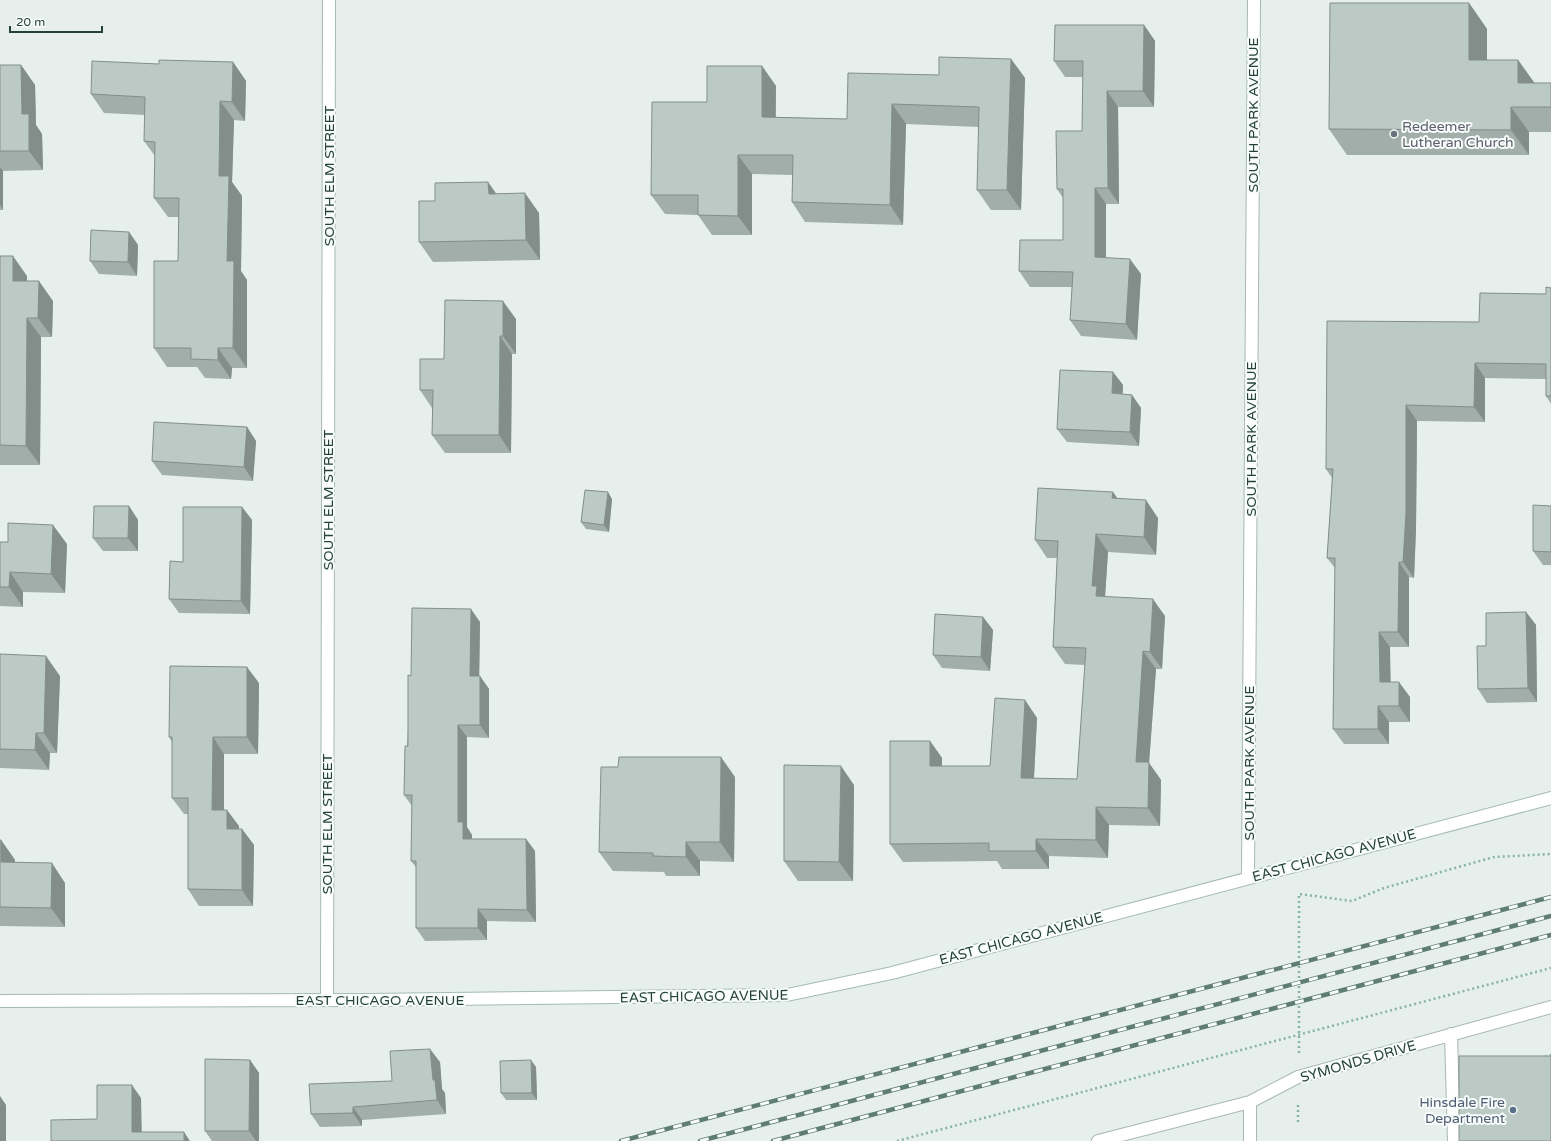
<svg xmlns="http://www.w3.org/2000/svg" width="1551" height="1141" font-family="'Varela Round',sans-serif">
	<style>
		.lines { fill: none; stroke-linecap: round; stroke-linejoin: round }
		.street-casing { stroke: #a8b8b2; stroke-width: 14 }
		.secondary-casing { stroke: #a4bbb3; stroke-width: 14 }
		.path { stroke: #86b3a5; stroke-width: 2.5; stroke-dasharray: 2 3; stroke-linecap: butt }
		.street { stroke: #fff; stroke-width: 12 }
		.secondary { stroke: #fff; stroke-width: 12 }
		.rail-casing { stroke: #5f7d75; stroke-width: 4.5 }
		.rail { stroke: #f7fbf9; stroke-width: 3; stroke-dasharray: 9; stroke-linecap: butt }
		.wall { fill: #a1aea9 }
		.shaded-wall { fill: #838d89 }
		.building { fill: #bbcac4; stroke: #838d89 }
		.worship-dot { fill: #6b7280; stroke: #f7fbf9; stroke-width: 1.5 }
		.service-dot { fill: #5c6f8a; stroke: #f7fbf9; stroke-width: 1.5 }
		.labels { text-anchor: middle; stroke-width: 4; stroke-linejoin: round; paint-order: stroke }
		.street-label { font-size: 14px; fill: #24423a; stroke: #f7fbf9 }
		.worship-label { font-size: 14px; fill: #5b616d; stroke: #f7fbf9; text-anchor: start }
		.service-label { font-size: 14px; fill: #4e5e75; stroke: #f7fbf9; text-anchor: end }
	</style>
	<rect width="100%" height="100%" fill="#e6efeb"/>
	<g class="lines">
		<defs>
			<path id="street" d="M 1248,877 L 1254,0
				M 327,1000 L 329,0
				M 1451,1034 L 1454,1141
				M 1098,1141 L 1250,1102 L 1298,1077 L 1551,1007
				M 1250,1141 L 1250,1102"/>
			<path id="secondary" d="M 0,1001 L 367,1000 L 787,995 L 892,973 L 1551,798"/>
		</defs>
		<!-- street casing -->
		<use href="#street" class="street-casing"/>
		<!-- secondary casing -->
		<use href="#secondary" class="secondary-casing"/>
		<!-- path -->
		<path class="path" d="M 1299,1053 L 1299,894 L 1352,901 L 1384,888 L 1494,857 L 1551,854
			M 1545,1057 L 1551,1055
			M 1298,1122 L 1298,1102
			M 897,1141 L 1551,968"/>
		<!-- street -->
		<use href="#street" class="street"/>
		<!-- secondary -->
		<use href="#secondary" class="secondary"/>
		<defs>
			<path id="rail" d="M 621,1141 L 1551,897
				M 700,1141 L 1551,916
				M 773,1141 L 1551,935"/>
		</defs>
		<!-- rail casing -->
		<use href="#rail" class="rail-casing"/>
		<!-- rail -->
		<use href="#rail" class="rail"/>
	</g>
	<!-- wall -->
	<path class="wall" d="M 1469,3 L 1487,29 L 1487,60 L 1518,60 L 1534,83 L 1551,83 L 1551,132 L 1529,132 L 1529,155 L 1347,155 L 1329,129 Z
		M 1144,25 L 1155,41 L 1154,107 L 1118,107 L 1119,204 L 1106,204 L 1106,257 L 1141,274 L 1137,340 L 1081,336 L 1070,320 L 1072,287 L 1030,287 L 1019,271 L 1063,240 L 1063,198 L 1057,189 L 1082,131 L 1083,77 L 1065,77 L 1054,61 Z
		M 1011,59 L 1025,78 L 1021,210 L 991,210 L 977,190 L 979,127 L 906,124 L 903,225 L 805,222 L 792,202 L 792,175 L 752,174 L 752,235 L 712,235 L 698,215 L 665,214 L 651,195 L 707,102 L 762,66 L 776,86 L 776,117 L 847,119 L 939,75 Z
		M 233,62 L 246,81 L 245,121 L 234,120 L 232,182 L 242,196 L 241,271 L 247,280 L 247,368 L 232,368 L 231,379 L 205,378 L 197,367 L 167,367 L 154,348 L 178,261 L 179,217 L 168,217 L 154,198 L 155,156 L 144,141 L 145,115 L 104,113 L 91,94 L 159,64 Z
		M 0,65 L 21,65 L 35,85 L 36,125 L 42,134 L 43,170 L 3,171 L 3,210 L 0,210 Z
		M 488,182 L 496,194 L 539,213 L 540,260 L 433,262 L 419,242 L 435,201 Z
		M 129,232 L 138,245 L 137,276 L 99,274 L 90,261 Z
		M 0,256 L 27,276 L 27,281 L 53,301 L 52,337 L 41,337 L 40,465 L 0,465 Z
		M 1551,288 L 1551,404 L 1546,396 L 1546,379 L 1485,378 L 1485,422 L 1417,421 L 1416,529 L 1414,578 L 1409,577 L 1409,647 L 1390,647 L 1390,682 L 1410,697 L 1410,722 L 1389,722 L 1389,744 L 1344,744 L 1333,729 L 1335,568 L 1327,558 L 1332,478 L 1326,469 L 1479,322 L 1546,294 Z
		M 516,319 L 516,354 L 512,354 L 511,453 L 445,453 L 432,435 L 432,408 L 420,390 L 444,359 Z
		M 1113,372 L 1123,385 L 1122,394 L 1132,395 L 1141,408 L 1139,446 L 1067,442 L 1057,429 Z
		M 247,427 L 256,441 L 253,481 L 162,475 L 152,461 Z
		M 1113,492 L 1117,499 L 1158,518 L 1156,555 L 1108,552 L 1105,596 L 1165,616 L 1162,669 L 1156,669 L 1149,763 L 1161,780 L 1160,826 L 1109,825 L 1108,858 L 1049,856 L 1049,869 L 1002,869 L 997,861 L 903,862 L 890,844 L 930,741 L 942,758 L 942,766 L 990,766 L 1025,700 L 1037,718 L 1034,778 L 1077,779 L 1085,665 L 1065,664 L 1053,647 L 1057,558 L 1047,558 L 1035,540 Z
		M 612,499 L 609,532 L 586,529 L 581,522 Z
		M 129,506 L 138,520 L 138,551 L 103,551 L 93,538 Z
		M 1551,506 L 1551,565 L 1543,565 L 1533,551 Z
		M 242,507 L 252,520 L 250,614 L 179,613 L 169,599 L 183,562 Z
		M 0,542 L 67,544 L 65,593 L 23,592 L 23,607 L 0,606 Z
		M 1526,612 L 1536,625 L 1537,702 L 1487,703 L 1478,689 L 1486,646 Z
		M 983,617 L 993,630 L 990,671 L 942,668 L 933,655 Z
		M 480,622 L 479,676 L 489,689 L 489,738 L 467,737 L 467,827 L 472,835 L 472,839 L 526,839 L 535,851 L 536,922 L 487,921 L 487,940 L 425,941 L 416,928 L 416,867 L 411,861 L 412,806 L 404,795 L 411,676 Z
		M 0,654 L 60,676 L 57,753 L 50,753 L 49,770 L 0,768 Z
		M 259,683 L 258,754 L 224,754 L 224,810 L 239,826 L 239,829 L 242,829 L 254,845 L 253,906 L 199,906 L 188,889 L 188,814 L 184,814 L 172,798 L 172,742 L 169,737 Z
		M 735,777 L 734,862 L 700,861 L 700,876 L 666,876 L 664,872 L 613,871 L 599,852 Z
		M 854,785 L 853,881 L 798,881 L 784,861 Z
		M 0,840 L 1,840 L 15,860 L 15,863 L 65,883 L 65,927 L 0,926 Z
		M 250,1060 L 259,1073 L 259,1141 L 212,1141 L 205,1131 Z
		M 440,1062 L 442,1089 L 445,1093 L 446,1114 L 362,1120 L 362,1126 L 320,1127 L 311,1114 Z
		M 536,1067 L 537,1100 L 506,1100 L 501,1093 Z"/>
	<!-- shaded-wall -->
	<path class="shaded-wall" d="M 1469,3 L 1487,29 L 1487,85 L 1469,60 Z
		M 1144,25 L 1155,41 L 1154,107 L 1143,91 Z
		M 1011,59 L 1025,78 L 1021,210 L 1007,190 Z
		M 1518,60 L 1536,85 L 1518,83 Z
		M 233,62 L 246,81 L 245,121 L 232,102 Z
		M 21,65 L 35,85 L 36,125 L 42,134 L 43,170 L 29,151 L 22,114 Z
		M 762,66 L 776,86 L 775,137 L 762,117 Z
		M 1107,91 L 1118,107 L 1119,204 L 1108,188 Z
		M 220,101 L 234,120 L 232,182 L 242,196 L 241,271 L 247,280 L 247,368 L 233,348 L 219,176 Z
		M 892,104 L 906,124 L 903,225 L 890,205 Z
		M 1511,107 L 1529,132 L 1529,155 L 1511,130 Z
		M 738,155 L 752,174 L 752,235 L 738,216 Z
		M 0,167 L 3,171 L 3,210 L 0,205 Z
		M 488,182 L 502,202 L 489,194 Z
		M 1095,188 L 1106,204 L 1106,272 L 1095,257 Z
		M 525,193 L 539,213 L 540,260 L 526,240 Z
		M 129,232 L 138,245 L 137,276 L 128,262 Z
		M 13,256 L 27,276 L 27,300 L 13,281 Z
		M 1130,259 L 1141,274 L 1137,340 L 1126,324 Z
		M 39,281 L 53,301 L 52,337 L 38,318 Z
		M 503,301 L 516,319 L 516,354 L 503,336 Z
		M 27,318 L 41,337 L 40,465 L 26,446 Z
		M 500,336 L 512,354 L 511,453 L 499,435 Z
		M 218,348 L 232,368 L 231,379 L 218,360 Z
		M 1475,363 L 1485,378 L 1485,422 L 1474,407 Z
		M 1113,372 L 1123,385 L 1122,407 L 1112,393 Z
		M 1132,395 L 1141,408 L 1139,446 L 1130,432 Z
		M 1406,405 L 1417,421 L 1416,529 L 1414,578 L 1403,562 Z
		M 247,427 L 256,441 L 253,481 L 244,467 Z
		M 608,492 L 612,499 L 609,532 L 604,525 Z
		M 1113,492 L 1125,509 L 1112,498 Z
		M 1146,500 L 1158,518 L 1156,555 L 1144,537 Z
		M 129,506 L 138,520 L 138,551 L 128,538 Z
		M 242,507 L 252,520 L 250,614 L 241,601 Z
		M 53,525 L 67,544 L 65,593 L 51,574 Z
		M 1096,534 L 1108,552 L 1105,597 L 1096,596 L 1092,586 Z
		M 1399,562 L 1409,577 L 1409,647 L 1398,632 Z
		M 10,572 L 23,592 L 23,607 L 9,587 Z
		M 1153,599 L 1165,616 L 1162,669 L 1150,652 Z
		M 471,609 L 480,622 L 479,689 L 470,676 Z
		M 1526,612 L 1536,625 L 1537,702 L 1528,688 Z
		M 983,617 L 993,630 L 990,671 L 981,657 Z
		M 1379,632 L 1390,647 L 1391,697 L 1380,682 Z
		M 1143,651 L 1156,669 L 1149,763 L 1161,780 L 1160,826 L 1148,808 L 1136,762 Z
		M 46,656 L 60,676 L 57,753 L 44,733 Z
		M 247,667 L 259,683 L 258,754 L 247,737 Z
		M 480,676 L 489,689 L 489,738 L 480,725 Z
		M 1399,682 L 1410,697 L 1410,722 L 1399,706 Z
		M 1025,700 L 1037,718 L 1033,795 L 1021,778 Z
		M 1378,706 L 1389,722 L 1389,744 L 1378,729 Z
		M 458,725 L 467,737 L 467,827 L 472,835 L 472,851 L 463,839 L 458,822 Z
		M 36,733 L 50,753 L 49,770 L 35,750 Z
		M 213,737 L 224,754 L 224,826 L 212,810 Z
		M 930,741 L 942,758 L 942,784 L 930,766 Z
		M 721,757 L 735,777 L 734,862 L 720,842 Z
		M 841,766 L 854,785 L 853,881 L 839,862 Z
		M 1096,807 L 1109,825 L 1108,858 L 1096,840 Z
		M 227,810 L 239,826 L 239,845 L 227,829 Z
		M 242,829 L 254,845 L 253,906 L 242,890 Z
		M 526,839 L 535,851 L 536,922 L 527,910 Z
		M 1036,839 L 1049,856 L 1049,869 L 1036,851 Z
		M 1,840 L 15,860 L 14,882 L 1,862 Z
		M 686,842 L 700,861 L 700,876 L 686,857 Z
		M 52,863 L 65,883 L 65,927 L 51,908 Z
		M 478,909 L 487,921 L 487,940 L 478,928 Z
		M 430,1049 L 440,1062 L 442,1089 L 445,1093 L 446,1114 L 437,1100 L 433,1080 Z
		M 250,1060 L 259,1073 L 259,1141 L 256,1141 L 249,1131 Z
		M 531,1060 L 536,1067 L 537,1100 L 532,1093 Z
		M 132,1085 L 141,1098 L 142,1141 L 132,1132 Z
		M 0,1096 L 6,1105 L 6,1141 L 0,1141 Z
		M 353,1107 L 362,1120 L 362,1126 L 353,1113 Z
		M 184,1132 L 190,1141 L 184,1141 Z"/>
	<!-- building -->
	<path class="building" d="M 1330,3 L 1469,3 L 1469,60 L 1518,60 L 1518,83 L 1551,83 L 1551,107 L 1511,107 L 1511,130 L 1329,129 Z
		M 1055,25 L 1144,25 L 1143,91 L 1107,91 L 1108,188 L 1095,188 L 1095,257 L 1130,259 L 1126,324 L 1070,320 L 1073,272 L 1019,271 L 1020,240 L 1063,240 L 1063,189 L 1057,189 L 1056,131 L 1082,131 L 1083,61 L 1054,61 Z
		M 939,57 L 1011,59 L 1007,190 L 977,190 L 979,107 L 892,104 L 890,205 L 792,202 L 793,155 L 738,155 L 738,216 L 698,215 L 698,195 L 651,195 L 652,102 L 707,102 L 707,66 L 762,66 L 762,117 L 847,119 L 848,73 L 939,75 Z
		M 159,60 L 233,62 L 232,102 L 220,101 L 219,176 L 229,176 L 227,261 L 234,261 L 233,348 L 218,348 L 218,360 L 191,359 L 191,348 L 154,348 L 154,261 L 178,261 L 179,198 L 154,198 L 155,142 L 144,141 L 145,97 L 91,94 L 92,61 L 159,64 Z
		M 0,65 L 21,65 L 22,114 L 29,114 L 29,151 L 0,151 Z
		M 488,182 L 489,194 L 525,193 L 526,240 L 419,242 L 419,201 L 435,201 L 435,183 Z
		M 91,230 L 129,232 L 128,262 L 90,261 Z
		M 0,256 L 13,256 L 13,281 L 39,281 L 38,318 L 27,318 L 26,446 L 0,445 Z
		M 1546,287 L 1551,288 L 1551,396 L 1546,396 L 1546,364 L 1475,363 L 1474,407 L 1406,405 L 1406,513 L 1403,562 L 1399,562 L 1398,632 L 1379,632 L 1380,682 L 1399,682 L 1399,706 L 1378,706 L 1378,729 L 1333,729 L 1335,558 L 1327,558 L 1333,469 L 1326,469 L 1327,321 L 1479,322 L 1480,293 L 1546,294 Z
		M 445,300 L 503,301 L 503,336 L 500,336 L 499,435 L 432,435 L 433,390 L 420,390 L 420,359 L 444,359 Z
		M 1060,370 L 1113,372 L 1112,393 L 1132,395 L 1130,432 L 1057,429 Z
		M 154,422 L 247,427 L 244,467 L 152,461 Z
		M 1038,488 L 1113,492 L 1112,498 L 1146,500 L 1144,537 L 1096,534 L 1092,586 L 1097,586 L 1096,596 L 1153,599 L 1150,652 L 1143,651 L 1136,762 L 1149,762 L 1148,808 L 1096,807 L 1096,840 L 1036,839 L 1036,851 L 989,851 L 989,843 L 890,844 L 890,741 L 930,741 L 930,766 L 990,766 L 995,698 L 1025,700 L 1021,778 L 1077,779 L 1086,648 L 1053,647 L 1058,541 L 1035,540 Z
		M 585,490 L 608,492 L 604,525 L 581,522 Z
		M 1533,505 L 1551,506 L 1551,552 L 1533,551 Z
		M 94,506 L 129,506 L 128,538 L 93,538 Z
		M 183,507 L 242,507 L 241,601 L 169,599 L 170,561 L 183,562 Z
		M 8,523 L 53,525 L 51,574 L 10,572 L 9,587 L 0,587 L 0,542 L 8,542 Z
		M 412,608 L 471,609 L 470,676 L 480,676 L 480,725 L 458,725 L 458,822 L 463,822 L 463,839 L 526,839 L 527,910 L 478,909 L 478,928 L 416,928 L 416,861 L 411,861 L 412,795 L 404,795 L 405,746 L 408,746 L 408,675 L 411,676 Z
		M 1526,612 L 1528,688 L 1478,689 L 1477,646 L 1486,646 L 1486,613 Z
		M 935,614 L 983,617 L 981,657 L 933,655 Z
		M 0,654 L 46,656 L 44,733 L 36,733 L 35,750 L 0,749 Z
		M 170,666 L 247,667 L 247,737 L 213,737 L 212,810 L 227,810 L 227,829 L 242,829 L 242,890 L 188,889 L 188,798 L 172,798 L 172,737 L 169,737 Z
		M 619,757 L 721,757 L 720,842 L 686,842 L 686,857 L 653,856 L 653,853 L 599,852 L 601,767 L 618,767 Z
		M 784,765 L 841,766 L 839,862 L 784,861 Z
		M 0,840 L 1,840 L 1,862 L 52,863 L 51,908 L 0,907 Z
		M 430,1049 L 433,1080 L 435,1080 L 437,1100 L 353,1107 L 353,1113 L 311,1114 L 309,1084 L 392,1081 L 390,1051 Z
		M 1459,1056 L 1551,1056 L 1551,1141 L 1459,1141 Z
		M 205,1059 L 250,1060 L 249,1131 L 205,1131 Z
		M 531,1060 L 532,1093 L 501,1093 L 500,1061 Z
		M 97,1085 L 132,1085 L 132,1132 L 184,1132 L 184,1141 L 51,1141 L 51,1120 L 97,1119 Z"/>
	<!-- markers -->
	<circle class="worship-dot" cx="1394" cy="134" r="4"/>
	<circle class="service-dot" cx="1513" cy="1110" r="4"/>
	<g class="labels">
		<!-- street labels -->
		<g class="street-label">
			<text transform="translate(1253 115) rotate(-90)" y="5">SOUTH PARK AVENUE</text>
			<text transform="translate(329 176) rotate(-90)" y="5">SOUTH ELM STREET</text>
			<text transform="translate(1251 439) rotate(-90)" y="5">SOUTH PARK AVENUE</text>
			<text transform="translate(328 500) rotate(-90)" y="5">SOUTH ELM STREET</text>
			<text transform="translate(1249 763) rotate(-90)" y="5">SOUTH PARK AVENUE</text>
			<text transform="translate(327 824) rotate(-90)" y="5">SOUTH ELM STREET</text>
			<text transform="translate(1334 855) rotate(-15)" y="5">EAST CHICAGO AVENUE</text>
			<text transform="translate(1021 938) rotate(-15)" y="5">EAST CHICAGO AVENUE</text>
			<text transform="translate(704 996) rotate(-1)" y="5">EAST CHICAGO AVENUE</text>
			<text x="380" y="1005">EAST CHICAGO AVENUE</text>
			<text transform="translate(1358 1061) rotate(-16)" y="5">SYMONDS DRIVE</text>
		</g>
		<!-- worship labels -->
		<g class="worship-label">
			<text x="1402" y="131">Redeemer<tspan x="1402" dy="16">Lutheran Church</tspan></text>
		</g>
		<!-- service labels -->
		<g class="service-label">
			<text x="1505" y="1107">Hinsdale Fire<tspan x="1505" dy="16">Department</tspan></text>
		</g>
	</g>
	<!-- scale -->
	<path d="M10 26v6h92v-6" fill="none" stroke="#24423a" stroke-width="2"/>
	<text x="16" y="26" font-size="12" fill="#24423a" stroke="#f7fbf9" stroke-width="3" paint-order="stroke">20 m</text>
</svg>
